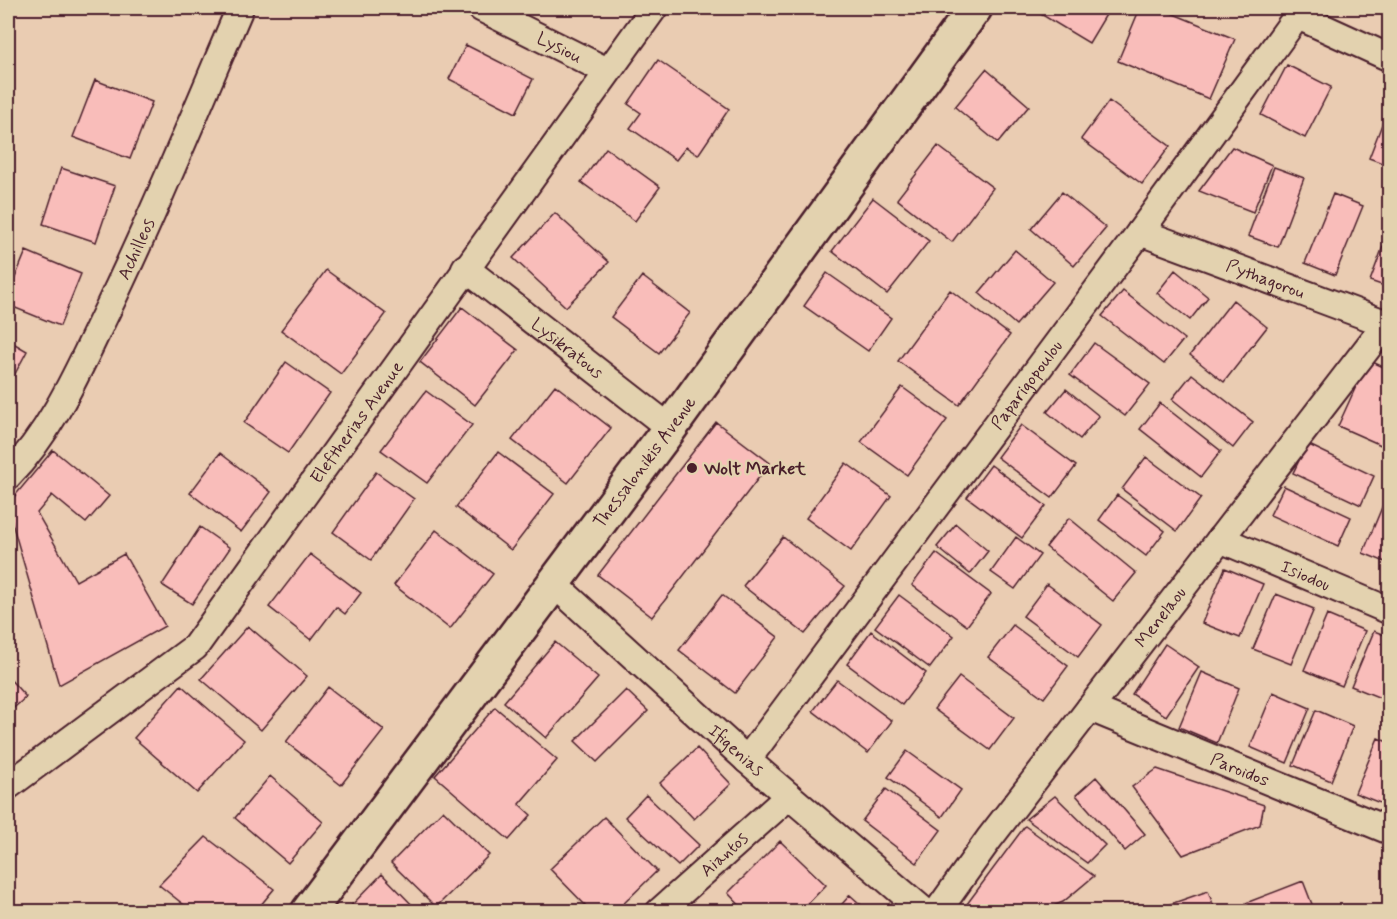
<svg xmlns="http://www.w3.org/2000/svg" width="1397" height="919" font-family="Mynerve,sans-serif">
	<style>
		.building { fill: #f9bdba; stroke: #4a1f2b; stroke-width: 1.5 }
		.lines { fill: none; stroke-linecap: round; stroke-linejoin: round }
		.street-casing { stroke: #4a1f2b; stroke-width: 30 }
		.secondary-casing { stroke: #4a1f2b; stroke-width: 38 }
		.street { stroke: #e3d2af; stroke-width: 26 }
		.secondary { stroke: #e3d2af; stroke-width: 33 }
		.poi-dot { fill: #4a1f2b; stroke: #e3d2af; stroke-width: 2 }
		.labels { text-anchor: middle; stroke-width: 4.5; stroke-linejoin: round; paint-order: stroke }
		.street-label { font-size: 18px; fill: #4a1f2b; stroke: #e3d2af }
		.poi-label { font-size: 18px; font-weight: bold; fill: #4a1f2b; stroke: #e3d2af; text-anchor: start }
	</style>
	<rect width="100%" height="100%" fill="#eaccb2"/>
	<filter id="ink" filterUnits="userSpaceOnUse"><feTurbulence type="fractalNoise" baseFrequency=".0167" numOctaves="2"/><feDisplacementMap in="SourceGraphic" scale="12" xChannelSelector="R" yChannelSelector="G"/><feConvolveMatrix kernelMatrix="1 2 1 2 8 2 1 2 1" color-interpolation-filters="sRGB"/></filter>
	<g filter="url(#ink)">
		<!-- building -->
		<path class="building" d="M 1042,8 L 1110,8 L 1089,43 L 1039,13 Z
			M 1140,8 L 1159,8 L 1235,39 L 1209,99 L 1118,61 Z
			M 466,45 L 533,79 L 516,113 L 449,79 Z
			M 658,60 L 729,109 L 698,155 L 686,147 L 676,160 L 630,128 L 641,113 L 628,104 Z
			M 1287,65 L 1331,87 L 1305,138 L 1261,115 Z
			M 986,69 L 1029,106 L 998,143 L 955,107 Z
			M 95,80 L 152,102 L 130,159 L 73,137 Z
			M 1109,101 L 1170,146 L 1142,184 L 1081,139 Z
			M 1389,106 L 1390,107 L 1390,166 L 1369,158 Z
			M 938,146 L 993,188 L 952,242 L 897,199 Z
			M 1232,147 L 1272,165 L 1253,212 L 1199,191 Z
			M 606,148 L 660,187 L 635,221 L 581,182 Z
			M 1274,167 L 1304,178 L 1278,247 L 1248,236 Z
			M 61,168 L 115,186 L 96,242 L 43,224 Z
			M 1062,192 L 1106,228 L 1074,266 L 1031,229 Z
			M 1333,194 L 1363,206 L 1335,275 L 1305,263 Z
			M 873,198 L 929,241 L 887,294 L 832,251 Z
			M 555,213 L 609,262 L 566,307 L 513,258 Z
			M 1390,228 L 1390,288 L 1370,281 Z
			M 1015,250 L 1053,282 L 1016,325 L 979,293 Z
			M 26,251 L 81,274 L 60,326 L 8,305 L 8,295 Z
			M 326,270 L 386,314 L 341,374 L 281,330 Z
			M 1175,270 L 1208,297 L 1190,320 L 1157,293 Z
			M 827,273 L 891,318 L 868,351 L 804,306 Z
			M 642,276 L 690,313 L 659,353 L 611,317 Z
			M 950,290 L 1010,335 L 959,405 L 898,361 Z
			M 1123,291 L 1184,339 L 1164,364 L 1102,316 Z
			M 1233,300 L 1267,327 L 1224,382 L 1190,355 Z
			M 462,307 L 518,350 L 475,405 L 420,362 Z
			M 8,340 L 27,351 L 8,387 Z
			M 1094,343 L 1150,384 L 1125,416 L 1070,375 Z
			M 1368,360 L 1390,370 L 1390,449 L 1338,426 Z
			M 286,362 L 330,393 L 288,453 L 244,423 Z
			M 1192,374 L 1253,422 L 1233,448 L 1172,399 Z
			M 555,385 L 611,428 L 568,483 L 512,440 Z
			M 902,387 L 947,420 L 907,475 L 861,442 Z
			M 1066,389 L 1099,416 L 1080,439 L 1047,412 Z
			M 426,391 L 472,425 L 427,483 L 381,450 Z
			M 1160,403 L 1221,451 L 1201,477 L 1140,429 Z
			M 716,422 L 770,463 L 652,617 L 598,575 Z
			M 1021,425 L 1076,466 L 1052,498 L 997,457 Z
			M 1307,444 L 1374,476 L 1361,505 L 1293,473 Z
			M 53,450 L 109,496 L 86,523 L 52,495 L 37,513 L 76,581 L 124,554 L 165,626 L 59,685 L 8,509 L 8,504 Z
			M 498,452 L 554,494 L 511,550 L 456,507 Z
			M 220,453 L 271,492 L 241,532 L 190,493 Z
			M 1146,457 L 1201,498 L 1177,531 L 1122,489 Z
			M 846,463 L 891,496 L 851,551 L 806,518 Z
			M 991,465 L 1046,506 L 1022,538 L 967,497 Z
			M 376,472 L 414,499 L 371,560 L 333,532 Z
			M 1284,486 L 1351,517 L 1338,546 L 1270,515 Z
			M 1390,488 L 1390,564 L 1363,553 Z
			M 1117,495 L 1165,531 L 1146,556 L 1099,520 Z
			M 1069,518 L 1136,573 L 1113,601 L 1046,547 Z
			M 956,524 L 988,551 L 970,574 L 937,547 Z
			M 200,527 L 230,548 L 192,604 L 162,585 Z
			M 436,530 L 493,574 L 450,629 L 394,585 Z
			M 783,537 L 845,586 L 805,634 L 743,586 Z
			M 1016,537 L 1040,555 L 1015,589 L 991,572 Z
			M 936,553 L 991,594 L 967,626 L 912,585 Z
			M 310,554 L 361,593 L 345,614 L 336,607 L 311,640 L 269,607 Z
			M 1225,568 L 1263,584 L 1240,638 L 1202,623 Z
			M 1047,584 L 1102,625 L 1078,657 L 1023,616 Z
			M 1276,594 L 1314,609 L 1291,664 L 1253,649 Z
			M 722,595 L 778,637 L 735,693 L 679,650 Z
			M 899,595 L 954,636 L 930,668 L 875,627 Z
			M 1327,615 L 1365,631 L 1342,686 L 1304,670 Z
			M 1013,625 L 1068,666 L 1044,698 L 988,657 Z
			M 248,626 L 307,676 L 261,730 L 201,679 Z
			M 871,631 L 926,673 L 902,705 L 847,664 Z
			M 1374,631 L 1390,637 L 1388,701 L 1351,686 Z
			M 555,642 L 598,678 L 546,738 L 504,702 Z
			M 1165,644 L 1199,667 L 1166,716 L 1132,694 Z
			M 1202,672 L 1239,688 L 1217,743 L 1179,727 Z
			M 8,677 L 26,697 L 8,713 Z
			M 959,677 L 1014,718 L 990,750 L 934,709 Z
			M 837,680 L 892,721 L 868,753 L 813,711 Z
			M 181,685 L 244,740 L 197,793 L 134,738 Z
			M 328,687 L 384,730 L 341,785 L 286,742 Z
			M 626,690 L 648,711 L 597,762 L 575,741 Z
			M 1273,692 L 1310,708 L 1287,763 L 1250,747 Z
			M 495,707 L 557,760 L 519,804 L 531,815 L 509,840 L 435,776 Z
			M 1316,710 L 1353,726 L 1331,781 L 1293,765 Z
			M 1378,738 L 1390,743 L 1390,807 L 1355,793 Z
			M 697,748 L 731,784 L 694,819 L 660,783 Z
			M 907,751 L 961,790 L 942,817 L 888,777 Z
			M 1157,769 L 1264,805 L 1260,825 L 1183,855 L 1132,787 Z
			M 270,776 L 323,822 L 288,863 L 235,818 Z
			M 1096,777 L 1145,834 L 1125,851 L 1076,795 Z
			M 886,789 L 941,830 L 917,863 L 862,821 Z
			M 646,795 L 699,845 L 678,866 L 625,817 Z
			M 1055,796 L 1105,845 L 1087,863 L 1026,819 Z
			M 443,810 L 489,855 L 436,907 L 391,863 Z
			M 604,817 L 657,871 L 615,912 L 592,912 L 550,869 Z
			M 1025,826 L 1094,876 L 1063,902 L 1039,912 L 961,912 Z
			M 206,837 L 274,889 L 255,912 L 193,912 L 159,885 Z
			M 780,841 L 826,885 L 800,912 L 746,912 L 728,893 Z
			M 382,874 L 419,912 L 345,912 Z
			M 1303,881 L 1315,912 L 1249,912 L 1246,903 Z
			M 1208,891 L 1216,912 L 1163,912 L 1162,907 Z
			M 850,895 L 869,912 L 835,912 Z"/>
		<g class="lines">
			<defs>
				<g id="street">
					<path id="s1" d="M 481,8 L 607,71"/>
					<path d="M 1298,16 L 1390,58"/>
					<path id="s2" d="M 1140,232 L 1390,325"/>
					<path id="s3" d="M 465,268 L 670,428"/>
					<path id="s4" d="M 8,476 C 52,431 77,373 104,317 C 153,216 196,111 240,8"/>
					<path id="s5" d="M 1220,539 L 1390,611"/>
					<path id="s6" d="M 553,583 L 747,760 L 925,912"/>
					<path id="s7" d="M 1090,708 L 1390,831"/>
					<path id="s8" d="M 747,760 L 1140,232 L 1303,8"/>
					<path id="s9" d="M 8,786 L 195,647 L 654,8"/>
					<path id="s10" d="M 659,912 L 789,796"/>
					<path id="s11" d="M 937,912 L 989,839 L 1386,324"/>
				</g>
				<g id="secondary">
					<path id="s12" d="M 308,912 L 670,428 L 975,8"/>
				</g>
			</defs>
			<!-- street casing -->
			<use href="#street" class="street-casing"/>
			<!-- secondary casing -->
			<use href="#secondary" class="secondary-casing"/>
			<!-- street -->
			<use href="#street" class="street"/>
			<!-- secondary -->
			<use href="#secondary" class="secondary"/>
		</g>
	</g>
	<!-- markers -->
	<circle class="poi-dot" cx="692" cy="468" r="6"/>
	<g class="labels">
		<!-- street labels -->
		<g class="street-label">
			<text dy="6" stroke="none"><textPath href="#s1" startOffset="88">Lysiou</textPath></text>
			<text dy="6" stroke="none"><textPath href="#s4" startOffset="262">Achilleos</textPath></text>
			<text dy="6" stroke="none"><textPath href="#s2" startOffset="134">Pythagorou</textPath></text>
			<text dy="6" stroke="none"><textPath href="#s3" startOffset="130">Lysikratous</textPath></text>
			<text dy="6" stroke="none"><textPath href="#s8" startOffset="468">Paparigopoulou</textPath></text>
			<text dy="6" stroke="none"><textPath href="#s9" startOffset="510">Eleftherias Avenue</textPath></text>
			<text dy="6" stroke="none"><textPath href="#s12" startOffset="562">Thessalonikis Avenue</textPath></text>
			<text dy="6" stroke="none"><textPath href="#s5" startOffset="93">Isiodou</textPath></text>
			<text dy="6" stroke="none"><textPath href="#s11" startOffset="370">Menelaou</textPath></text>
			<text dy="6" stroke="none"><textPath href="#s6" startOffset="248">Ifigenias</textPath></text>
			<text dy="6" stroke="none"><textPath href="#s7" startOffset="162">Paroidos</textPath></text>
			<text dy="6" stroke="none"><textPath href="#s10" startOffset="87">Aiantos</textPath></text>
		</g>
		<!-- poi labels -->
		<g class="poi-label">
			<text x="704" y="474">Wolt Market</text>
		</g>
	</g>
	<!-- margin -->
	<rect width="1397" height="919" fill="none" stroke="#e3d2af" stroke-width="30"/>
	<rect x="15" y="15" width="1367" height="889" fill="none" stroke="#4a1f2b" stroke-width="2" filter="url(#ink)"/>
</svg>
